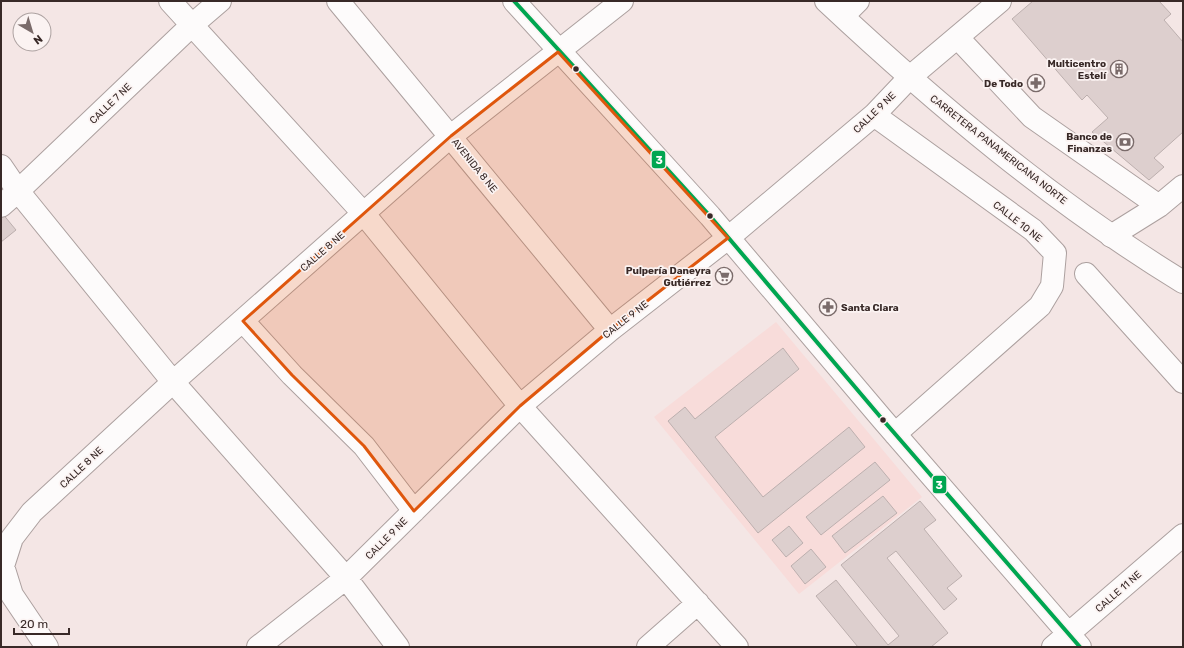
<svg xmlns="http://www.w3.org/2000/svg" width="1184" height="648" font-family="Rubik,sans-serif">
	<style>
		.built { fill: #f8dcda }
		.building { fill: #ddcfce; stroke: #bcafae }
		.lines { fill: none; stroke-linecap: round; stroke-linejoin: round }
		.minor-casing { stroke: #aca09f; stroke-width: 24 }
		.highway-casing { stroke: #aca09f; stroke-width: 24 }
		.minor { stroke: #fdfbfb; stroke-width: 22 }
		.highway { stroke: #fdfbfb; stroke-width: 22 }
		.bus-1-casing { stroke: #fbf3f2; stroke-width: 7 }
		.bus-1 { stroke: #00a651; stroke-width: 4 }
		.marked { fill: #df570d; fill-opacity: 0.2; stroke: #df570d; stroke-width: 3; stroke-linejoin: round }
		.bus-dot { fill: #382927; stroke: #fbf3f2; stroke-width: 1.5 }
		.labels { text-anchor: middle; stroke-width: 3.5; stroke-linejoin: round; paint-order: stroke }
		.poi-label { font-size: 10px; font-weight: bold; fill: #382927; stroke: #fbf3f2; text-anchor: end }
		.street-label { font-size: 10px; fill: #382927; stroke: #fbf3f2 }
		.line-badge { stroke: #fbf3f2; stroke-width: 1.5 }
		.badge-label { font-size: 11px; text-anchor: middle; font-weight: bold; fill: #fff }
	</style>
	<rect width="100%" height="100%" fill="#f4e6e5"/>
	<!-- built -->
	<path class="built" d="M 776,322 L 922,497 L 799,594 L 654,417 Z"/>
	<!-- building -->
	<path class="building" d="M 1033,1 L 1159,1 L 1171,14 L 1164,20 L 1183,42 L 1183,132 L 1154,158 L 1164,167 L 1149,180 L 1092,132 L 1108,118 L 1087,95 L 1082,100 L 1012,19 Z
		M 2,213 L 16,230 L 1,242 L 1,214 Z
		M 783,348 L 799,369 L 715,437 L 763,497 L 849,427 L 865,447 L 758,533 L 668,421 L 685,407 L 695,419 Z
		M 875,462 L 890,480 L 821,535 L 806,517 Z
		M 883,496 L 897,513 L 845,553 L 832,536 Z
		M 920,501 L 936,520 L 924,529 L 962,576 L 947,588 L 957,599 L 944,610 L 896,551 L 887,558 L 948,633 L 931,647 L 858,647 L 816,596 L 836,580 L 888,645 L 899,636 L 841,565 Z
		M 789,526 L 803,543 L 786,557 L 772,540 Z
		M 811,549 L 826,567 L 805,584 L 791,566 Z"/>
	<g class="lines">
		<defs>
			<path id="minor" d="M 170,1 L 364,214 L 520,406 L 737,647
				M 338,1 L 610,330
				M 514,1 L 710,216 L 883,420 L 1080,647
				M 843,16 L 858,1
				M 958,38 L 1032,117 L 1159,206
				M 874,115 L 1033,230 L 1055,253 L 1052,286 L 1040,306 L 895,434
				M 1,166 L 18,191 L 173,382 L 346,578 L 398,647
				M 1,206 L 18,191 L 192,25 L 220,1
				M 1111,236 L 1159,206 L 1183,186
				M 1086,274 L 1183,382
				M 243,321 L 292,375 L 364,446 L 414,511
				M 47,647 L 12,595 L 3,566 L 12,538 L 32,512 L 173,382 L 451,136 L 622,1
				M 258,647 L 346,578 L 520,406 L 610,330 L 728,238 L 874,115 L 910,77 L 1000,1
				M 648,647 L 698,603
				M 1053,647 L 1183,535"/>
			<path id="highway" d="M 826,1 C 936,104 1055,204 1183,282"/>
		</defs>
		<!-- minor casing -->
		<use href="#minor" class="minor-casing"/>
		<!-- highway casing -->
		<use href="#highway" class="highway-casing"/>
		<!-- minor -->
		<use href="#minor" class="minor"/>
		<!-- highway -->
		<use href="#highway" class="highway"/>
		<defs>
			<path id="bus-1" d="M 514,1 L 710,216 L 883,420 L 1080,647"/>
		</defs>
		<!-- bus-1 casing -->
		<use href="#bus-1" class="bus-1-casing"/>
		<!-- bus-1 -->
		<use href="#bus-1" class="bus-1"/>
	</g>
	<!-- marked area -->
	<path class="marked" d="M 558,52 L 728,238 L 610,330 L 520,406 L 414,511 L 364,446 L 292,375 L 243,321 L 451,136 Z"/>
	<!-- icons -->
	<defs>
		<symbol id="building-ring" viewBox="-11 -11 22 22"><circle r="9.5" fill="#fbf3f2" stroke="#7a6b6a" stroke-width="1.5"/><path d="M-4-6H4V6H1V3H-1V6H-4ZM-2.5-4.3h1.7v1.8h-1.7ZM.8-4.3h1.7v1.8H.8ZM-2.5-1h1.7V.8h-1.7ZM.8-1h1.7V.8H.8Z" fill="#7a6b6a"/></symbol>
		<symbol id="pharmacy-ring" viewBox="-11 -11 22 22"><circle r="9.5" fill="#fbf3f2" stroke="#7a6b6a" stroke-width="1.5"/><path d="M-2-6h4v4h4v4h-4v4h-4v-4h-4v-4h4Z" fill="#7a6b6a"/></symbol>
		<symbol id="bank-ring" viewBox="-11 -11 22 22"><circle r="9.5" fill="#fbf3f2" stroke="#7a6b6a" stroke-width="1.5"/><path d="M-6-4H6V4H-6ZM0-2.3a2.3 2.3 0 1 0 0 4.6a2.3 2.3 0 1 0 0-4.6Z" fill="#7a6b6a"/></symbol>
		<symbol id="supermarket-ring" viewBox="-11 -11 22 22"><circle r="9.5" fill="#fbf3f2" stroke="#7a6b6a" stroke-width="1.5"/><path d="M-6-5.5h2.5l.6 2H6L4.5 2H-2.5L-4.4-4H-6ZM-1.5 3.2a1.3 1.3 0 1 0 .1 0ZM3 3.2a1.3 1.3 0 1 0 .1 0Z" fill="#7a6b6a"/></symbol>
	</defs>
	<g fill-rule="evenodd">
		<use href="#building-ring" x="1109" y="59" width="20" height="20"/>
		<use href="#pharmacy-ring" x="1026" y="73" width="20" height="20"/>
		<use href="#bank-ring" x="1115" y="132" width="20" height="20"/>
		<use href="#supermarket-ring" x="714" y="266" width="20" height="20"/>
		<use href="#pharmacy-ring" x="818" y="297" width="20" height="20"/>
	</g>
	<!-- markers -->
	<g class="bus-dot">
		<circle cx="576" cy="69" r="3.5"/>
		<circle cx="710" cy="216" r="3.5"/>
		<circle cx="883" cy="420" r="3.5"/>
	</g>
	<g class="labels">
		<!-- poi labels -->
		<g class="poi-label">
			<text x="1106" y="67">Multicentro<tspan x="1106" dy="12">Estelí</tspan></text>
			<text x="1023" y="87">De Todo</text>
			<text x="1112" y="140">Banco de<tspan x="1112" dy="12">Finanzas</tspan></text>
			<text x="711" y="274">Pulpería Daneyra<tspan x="711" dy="12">Gutiérrez</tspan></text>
			<text x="841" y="311" text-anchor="start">Santa Clara</text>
		</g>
		<!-- street labels -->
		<g class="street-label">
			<text transform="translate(110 103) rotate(-44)" y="4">CALLE 7 NE</text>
			<text transform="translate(874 112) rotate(-44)" y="4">CALLE 9 NE</text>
			<text transform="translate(999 149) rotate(38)" y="4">CARRETERA PANAMERICANA NORTE</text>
			<text transform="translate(475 165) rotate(51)" y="4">AVENIDA 8 NE</text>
			<text transform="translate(1018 221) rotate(38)" y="4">CALLE 10 NE</text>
			<text transform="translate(322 251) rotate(-41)" y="4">CALLE 8 NE</text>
			<text transform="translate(625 319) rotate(-38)" y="4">CALLE 9 NE</text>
			<text transform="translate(81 467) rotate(-43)" y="4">CALLE 8 NE</text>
			<text transform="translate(386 538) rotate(-45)" y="4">CALLE 9 NE</text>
			<text transform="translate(1118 591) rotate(-41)" y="4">CALLE 11 NE</text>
		</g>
	</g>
	<g class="line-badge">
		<rect x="651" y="150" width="15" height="19" rx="4" fill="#00a651"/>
		<rect x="932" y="475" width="15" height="19" rx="4" fill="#00a651"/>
	</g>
	<g class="badge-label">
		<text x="659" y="164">3</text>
		<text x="939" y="489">3</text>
	</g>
	<!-- border -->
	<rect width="1184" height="648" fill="none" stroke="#382927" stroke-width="4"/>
	<!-- north arrow -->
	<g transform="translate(32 32) rotate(142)"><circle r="19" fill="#fbf3f2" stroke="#ada2a1"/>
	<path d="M0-3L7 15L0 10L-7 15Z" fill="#7a6b6a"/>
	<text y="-6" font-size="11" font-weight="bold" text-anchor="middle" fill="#382927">N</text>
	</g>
	<!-- scale -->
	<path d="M14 628v6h55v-6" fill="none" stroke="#382927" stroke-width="2"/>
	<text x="20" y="628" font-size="12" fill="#382927" stroke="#fbf3f2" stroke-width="3" paint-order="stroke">20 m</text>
</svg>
